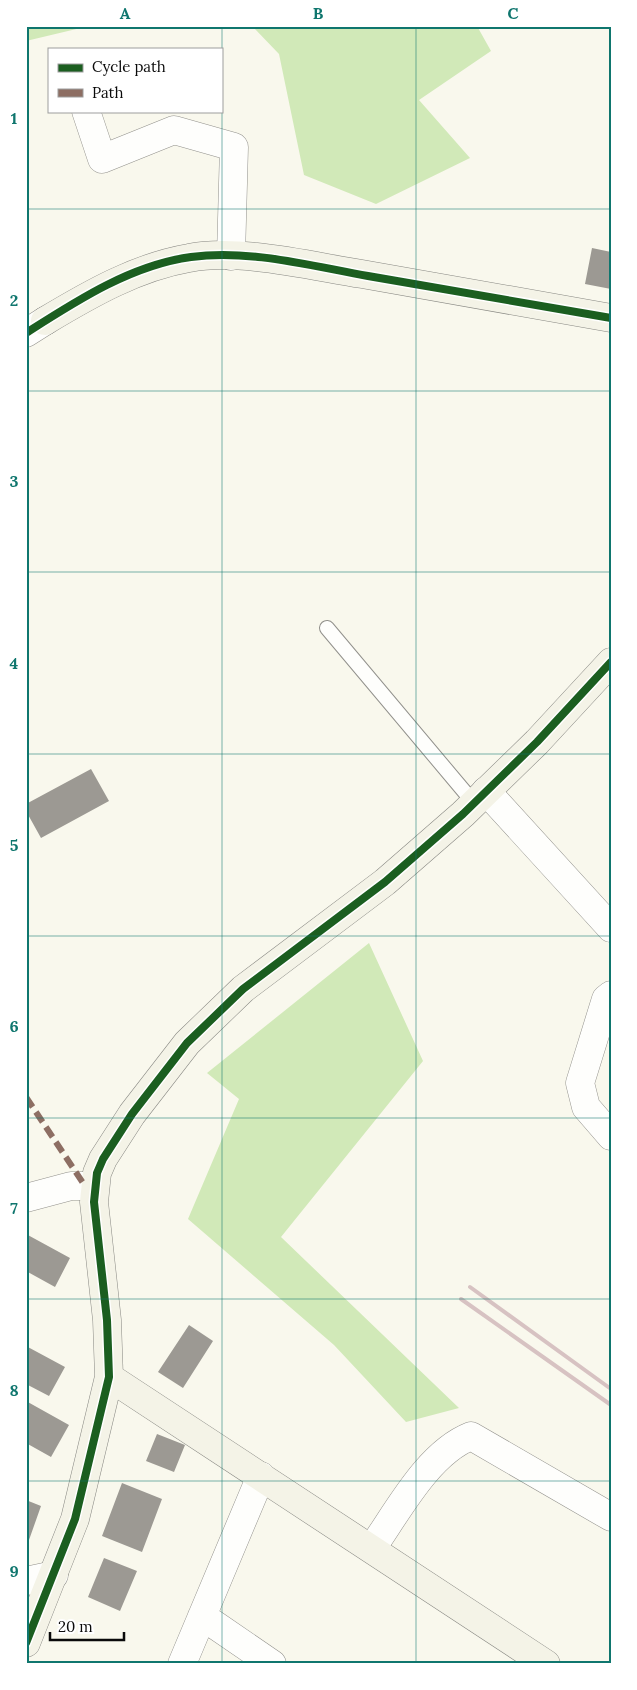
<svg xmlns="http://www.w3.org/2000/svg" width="637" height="1690" font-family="Lora,serif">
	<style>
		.forest { fill: #d1e9b8 }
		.building { fill: #9c9993 }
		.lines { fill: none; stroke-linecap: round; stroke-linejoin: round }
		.lane-casing { stroke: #92918c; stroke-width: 16 }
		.street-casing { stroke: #92918c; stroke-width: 29 }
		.secondary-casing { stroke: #888883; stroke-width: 29 }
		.lane { stroke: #fefefc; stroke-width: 14 }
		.street { stroke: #fefefc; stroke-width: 28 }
		.secondary { stroke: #f4f3e7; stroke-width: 28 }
		.rail { stroke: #d7c2c2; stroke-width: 4 }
		.quiet { stroke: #8d6e63; stroke-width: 6; stroke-dasharray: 12 6; stroke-linecap: butt }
		.cycleway-casing { stroke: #fff; stroke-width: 11 }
		.cycleway { stroke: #1b5e20; stroke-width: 8 }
		.grid { fill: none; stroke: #0f766e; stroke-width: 1; stroke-opacity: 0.55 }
		.neatline { fill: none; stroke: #0f766e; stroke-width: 2 }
		.grid-label { font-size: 16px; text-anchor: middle; font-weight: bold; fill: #0f766e }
	</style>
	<rect width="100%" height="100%" fill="#f9f8ed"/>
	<!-- forest -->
	<path class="forest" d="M 26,26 L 89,26 L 26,41 Z
		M 252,26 L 477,26 L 491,51 L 419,100 L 470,158 L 376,204 L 304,175 L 279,54 Z
		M 369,943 L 423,1061 L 281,1237 L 459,1408 L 406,1422 L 334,1345 L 188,1219 L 239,1099 L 207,1073 Z"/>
	<!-- building -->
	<path class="building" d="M 592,248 L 611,252 L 611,289 L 585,284 Z
		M 91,769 L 109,801 L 41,838 L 26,811 L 26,804 Z
		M 26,1234 L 70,1258 L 55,1287 L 26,1271 Z
		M 189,1325 L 213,1341 L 183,1388 L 158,1372 Z
		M 26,1346 L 65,1367 L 49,1396 L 26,1384 Z
		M 26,1401 L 69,1425 L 51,1457 L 26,1443 Z
		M 157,1434 L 185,1445 L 174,1472 L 146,1461 Z
		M 122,1483 L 162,1499 L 142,1552 L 102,1536 Z
		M 26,1500 L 41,1506 L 29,1540 L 26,1539 Z
		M 104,1558 L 137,1571 L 120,1611 L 88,1597 Z"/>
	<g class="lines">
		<defs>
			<path id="lane" d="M 327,628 L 474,803"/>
			<path id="street" d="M 86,111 L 102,159 L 174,130 L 234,147 L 231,256
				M 26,333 L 45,321
				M 486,791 L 611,928
				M 611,995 L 606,999 L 580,1083 L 586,1107 L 611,1136
				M 26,1198 L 71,1186 L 94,1186
				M 372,1548 C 398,1511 428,1453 471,1436 L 611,1517
				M 26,1581 L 54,1575
				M 202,1616 L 272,1664
				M 182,1664 L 261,1476"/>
			<path id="secondary" d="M 45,321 C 90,294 137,267 189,258 C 239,248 311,266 362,274 C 445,289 528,304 611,318
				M 109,1377 L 546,1664
				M 26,1643 L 75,1519 L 109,1377 L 107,1320 L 94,1202 L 97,1173 L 103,1159 L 132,1114 L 187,1043 L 243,989 L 385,882 L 463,814 L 537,742 L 611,662"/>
		</defs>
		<!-- lane casing -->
		<use href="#lane" class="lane-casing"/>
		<!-- street casing -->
		<use href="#street" class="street-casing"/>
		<!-- secondary casing -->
		<use href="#secondary" class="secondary-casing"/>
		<!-- lane -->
		<use href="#lane" class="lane"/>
		<!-- street -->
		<use href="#street" class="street"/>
		<!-- secondary -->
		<use href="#secondary" class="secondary"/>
		<!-- rail -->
		<path class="rail" d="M 470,1287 L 611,1389
			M 461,1299 L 611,1405"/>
		<!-- quiet -->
		<path class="quiet" d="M 26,1097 L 85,1186"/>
		<defs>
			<path id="cycleway" d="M 26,333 C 76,301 131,265 191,257 C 249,249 311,266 368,276 C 449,290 530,304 611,318
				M 26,1643 L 75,1519 L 109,1377 L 107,1320 L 94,1202 L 97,1173 L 103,1159 L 132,1114 L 187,1043 L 243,989 L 385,882 L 463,814 L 537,742 L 611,662"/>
		</defs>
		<!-- cycleway casing -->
		<use href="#cycleway" class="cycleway-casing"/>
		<!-- cycleway -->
		<use href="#cycleway" class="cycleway"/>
	</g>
	<!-- grid -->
	<path class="grid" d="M 222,26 L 222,1664M 416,26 L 416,1664M 26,209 L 611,209M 26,391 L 611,391M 26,572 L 611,572M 26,754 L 611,754M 26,936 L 611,936M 26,1118 L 611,1118M 26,1299 L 611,1299M 26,1481 L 611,1481"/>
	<!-- border -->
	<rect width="637" height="1690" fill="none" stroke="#ffffff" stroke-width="55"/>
	<!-- legend -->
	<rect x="48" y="48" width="175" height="65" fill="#ffffff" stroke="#9d9d9d"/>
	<rect x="58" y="64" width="25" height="8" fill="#1b5e20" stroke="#9d9d9d"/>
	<text x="92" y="72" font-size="15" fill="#0a0a0a">Cycle path</text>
	<rect x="58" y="89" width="25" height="8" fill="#8d6e63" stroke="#9d9d9d"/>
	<text x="92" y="98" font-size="15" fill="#0a0a0a">Path</text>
	<!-- scale -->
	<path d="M50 1632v8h74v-8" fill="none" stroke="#0a0a0a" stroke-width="2.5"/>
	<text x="58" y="1632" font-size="15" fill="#0a0a0a" stroke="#ffffff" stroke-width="4" paint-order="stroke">20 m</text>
	<rect x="28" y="28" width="582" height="1634" class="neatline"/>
	<g class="grid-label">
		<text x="125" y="19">A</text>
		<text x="318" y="19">B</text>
		<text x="513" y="19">C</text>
		<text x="14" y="124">1</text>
		<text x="14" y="306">2</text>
		<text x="14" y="487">3</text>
		<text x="14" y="669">4</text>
		<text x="14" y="851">5</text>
		<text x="14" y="1032">6</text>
		<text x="14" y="1214">7</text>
		<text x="14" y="1396">8</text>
		<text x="14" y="1577">9</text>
	</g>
</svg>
